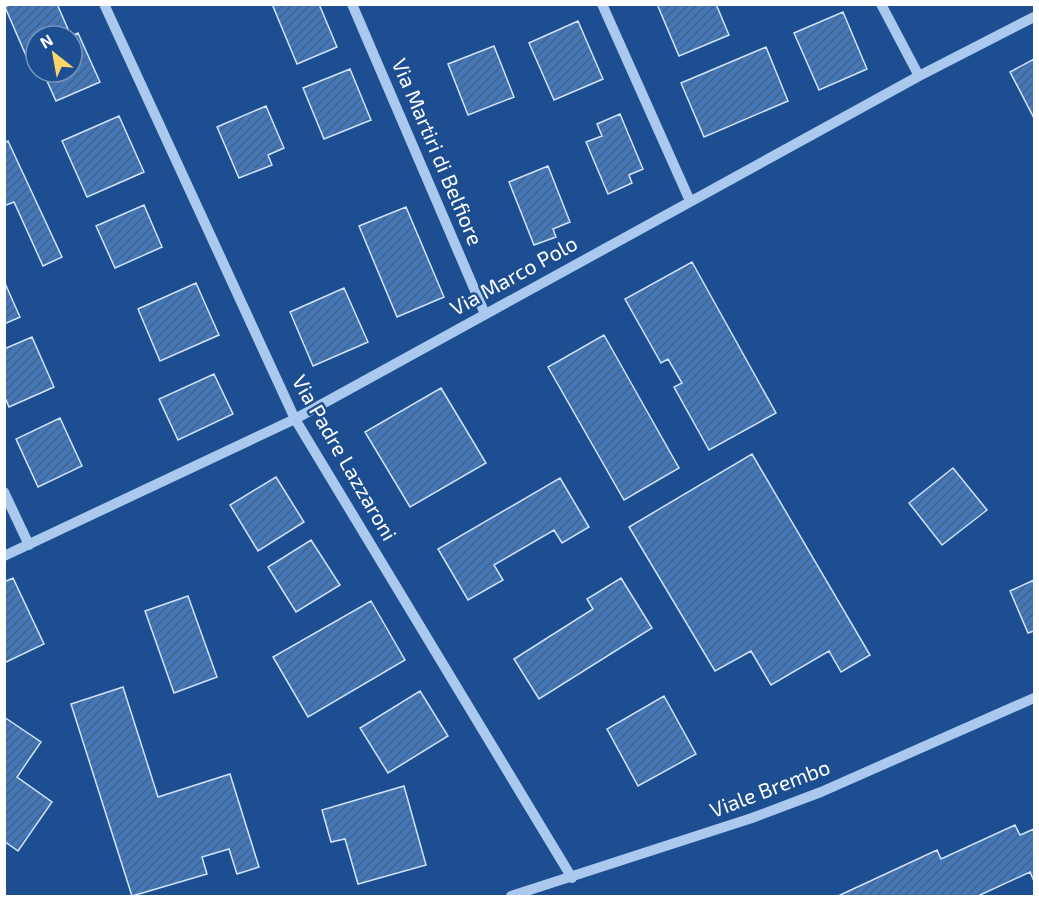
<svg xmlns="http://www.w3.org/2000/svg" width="1039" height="901" font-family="'Exo 2',sans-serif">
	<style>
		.building { fill: url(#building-hatch); stroke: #d1e4fa; stroke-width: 1.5 }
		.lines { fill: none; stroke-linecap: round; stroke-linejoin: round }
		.minor { stroke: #abc9ee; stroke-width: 10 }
		.labels { text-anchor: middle; stroke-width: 5; stroke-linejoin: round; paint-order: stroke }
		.street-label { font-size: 21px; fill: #fff; stroke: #1c4e91 }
	</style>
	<defs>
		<pattern id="building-hatch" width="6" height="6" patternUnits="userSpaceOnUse" patternTransform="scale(1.5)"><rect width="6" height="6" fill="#4477b9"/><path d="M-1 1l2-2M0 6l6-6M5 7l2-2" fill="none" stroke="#486282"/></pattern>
	</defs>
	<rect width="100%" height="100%" fill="#1c4e91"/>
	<!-- building -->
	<path class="building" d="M 10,4 L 57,4 L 71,36 L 36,36 L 36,56 L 27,58 L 5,7 Z
		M 272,4 L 319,4 L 337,47 L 297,64 Z
		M 657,4 L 716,4 L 729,35 L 679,56 Z
		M 843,12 L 867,69 L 819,90 L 794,33 Z
		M 578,21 L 603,79 L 554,100 L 529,43 Z
		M 78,33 L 100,82 L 56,101 L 43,72 L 72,72 L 71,36 Z
		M 494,46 L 514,97 L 468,115 L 448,64 Z
		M 766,47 L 788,101 L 704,137 L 681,83 Z
		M 1034,59 L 1034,114 L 1033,116 L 1010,72 Z
		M 350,69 L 371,120 L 324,139 L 303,88 Z
		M 266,106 L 284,148 L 268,155 L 272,165 L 239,178 L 217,127 Z
		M 620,114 L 643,169 L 629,175 L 632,183 L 608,194 L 586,142 L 602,136 L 597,124 Z
		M 119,116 L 144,172 L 87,197 L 62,141 Z
		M 8,141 L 62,257 L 43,266 L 14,202 L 4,206 L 4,143 Z
		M 548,166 L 570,222 L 553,229 L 556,237 L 534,245 L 509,182 Z
		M 144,205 L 162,247 L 115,268 L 96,226 Z
		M 406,207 L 444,297 L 397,317 L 359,226 Z
		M 692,262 L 776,413 L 709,450 L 674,387 L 682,383 L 668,359 L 661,363 L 625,299 Z
		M 4,281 L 20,317 L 4,324 Z
		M 196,283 L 219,335 L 160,361 L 138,309 Z
		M 344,288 L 368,342 L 313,366 L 290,312 Z
		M 604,335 L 679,468 L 624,500 L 548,367 Z
		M 32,337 L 54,387 L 9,407 L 4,395 L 4,349 Z
		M 214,374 L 233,414 L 178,440 L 159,399 Z
		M 441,388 L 486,463 L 410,507 L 365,432 Z
		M 60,418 L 82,466 L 38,487 L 16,439 Z
		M 752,454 L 870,655 L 841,672 L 829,651 L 771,685 L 751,651 L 715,671 L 629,527 Z
		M 953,468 L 987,510 L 942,545 L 909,503 Z
		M 276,477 L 304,522 L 258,551 L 230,505 Z
		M 560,478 L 589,527 L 562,543 L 554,530 L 494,565 L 503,580 L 468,600 L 438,549 Z
		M 311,540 L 340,585 L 296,612 L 268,567 Z
		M 13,578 L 44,644 L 4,663 L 4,582 Z
		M 621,578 L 652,628 L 539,699 L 514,659 L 593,609 L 587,599 Z
		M 1034,580 L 1034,631 L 1028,633 L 1010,591 Z
		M 188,596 L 217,677 L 174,693 L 145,611 Z
		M 371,601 L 405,660 L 308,717 L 273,657 Z
		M 123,687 L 158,797 L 230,774 L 259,867 L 237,874 L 229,849 L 202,857 L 207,874 L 132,896 L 71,704 Z
		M 420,691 L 448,736 L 388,773 L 360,728 Z
		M 664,696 L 696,754 L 638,786 L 607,729 Z
		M 4,717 L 41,742 L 17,777 L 52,802 L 18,851 L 4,841 Z
		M 404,786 L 426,865 L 358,884 L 345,839 L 331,842 L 322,810 Z
		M 1015,825 L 1020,835 L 1034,829 L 1034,881 L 1030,872 L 978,896 L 838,896 L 937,850 L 941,859 Z"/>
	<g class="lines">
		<!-- minor -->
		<path class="minor" d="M 104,4 L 295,419 L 572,878
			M 352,4 L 485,314
			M 602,4 L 690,201
			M 881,4 L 919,76
			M 4,492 L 29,545
			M 4,556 L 295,419 L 919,76 L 1034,17
			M 511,896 L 752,818 L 821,792 L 1034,698"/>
	</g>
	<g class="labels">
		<!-- street labels -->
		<g class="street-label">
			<text transform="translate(437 152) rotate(67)" y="7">Via Martiri di Belfiore</text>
			<text transform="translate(514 276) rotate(-29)" y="7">Via Marco Polo</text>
			<text transform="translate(344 458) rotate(60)" y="7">Via Padre Lazzaroni</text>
			<text transform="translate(770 789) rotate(-21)" y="7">Viale Brembo</text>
		</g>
	</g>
	<!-- border -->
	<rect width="1039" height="901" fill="none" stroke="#ffffff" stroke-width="12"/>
	<!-- north arrow -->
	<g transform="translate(54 54) rotate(329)"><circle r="28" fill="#1c4e91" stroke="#7795bd" stroke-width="1.5"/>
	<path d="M0-4.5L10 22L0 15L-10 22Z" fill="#ffd569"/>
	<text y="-9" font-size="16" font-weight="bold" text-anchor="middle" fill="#ffffff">N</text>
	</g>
</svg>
